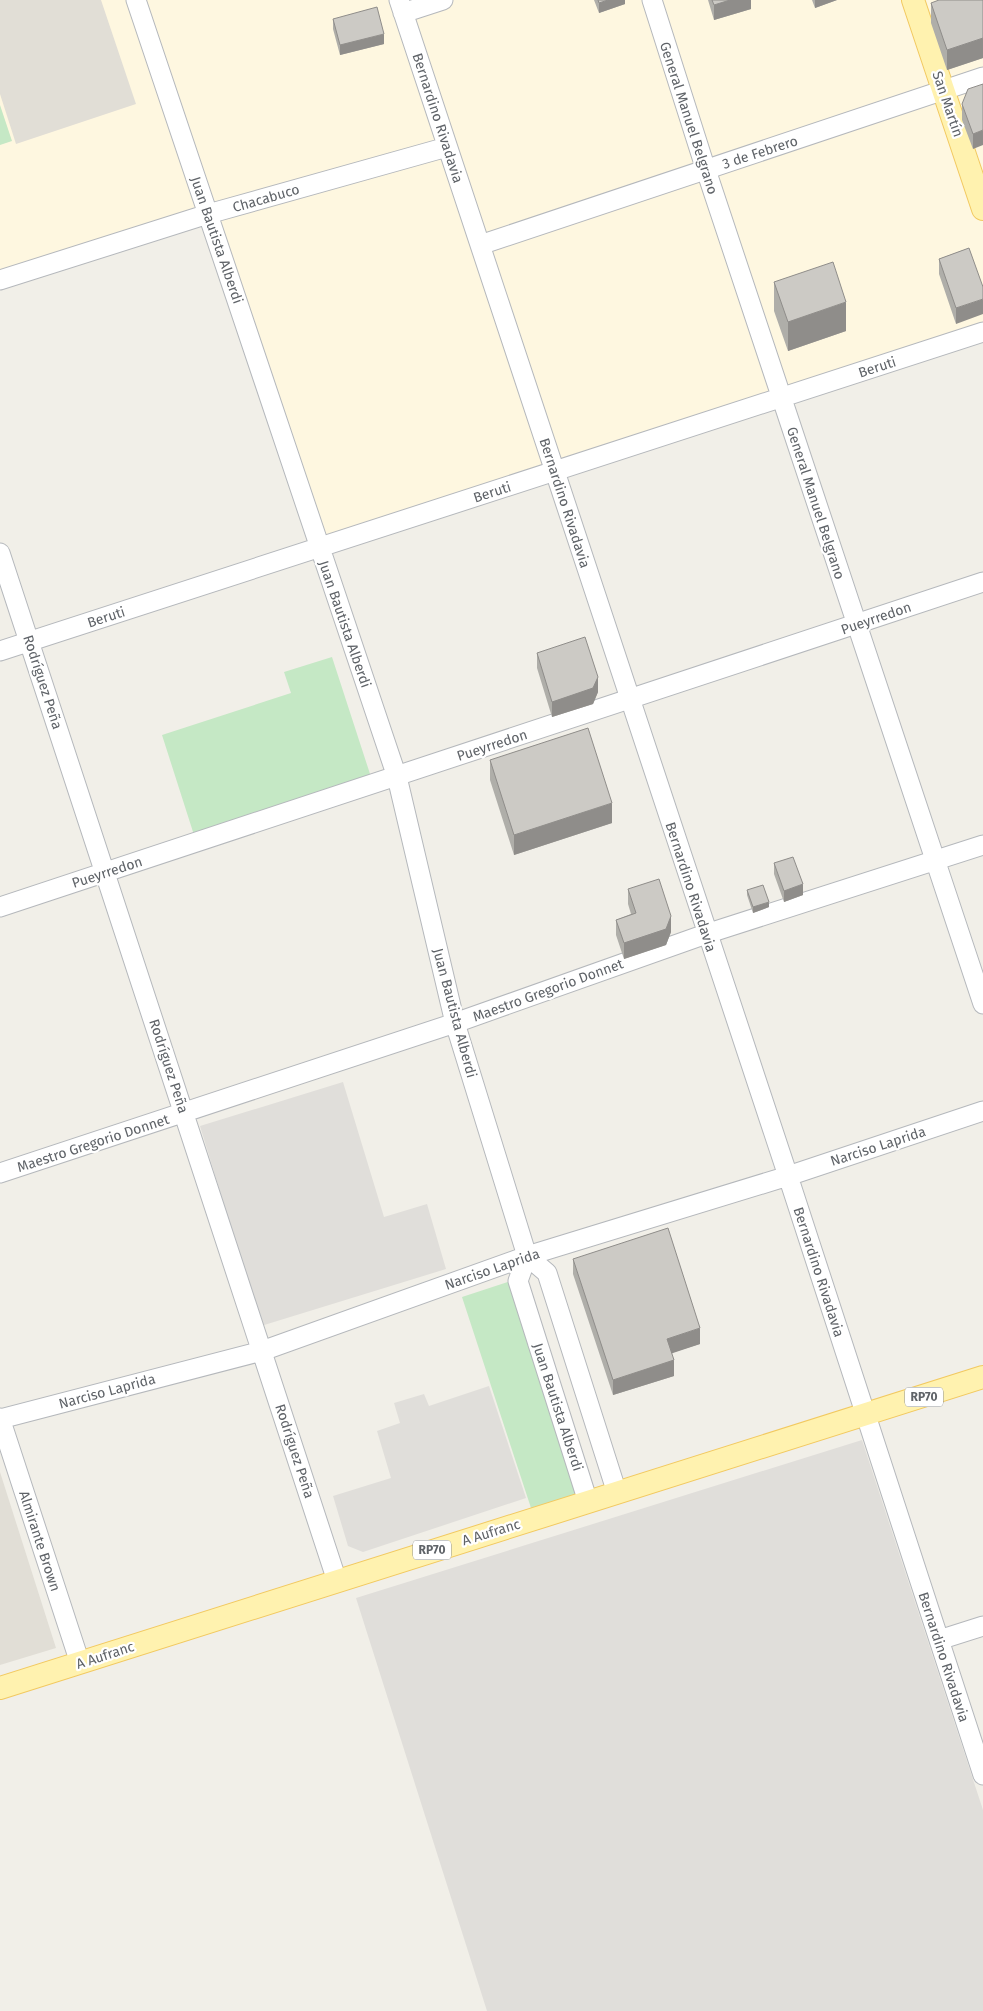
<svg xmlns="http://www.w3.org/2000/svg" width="983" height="2011" font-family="'Fira Sans',sans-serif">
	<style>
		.commercial { fill: #fef7e0 }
		.industrial { fill: #e0deda }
		.education { fill: #e1ded6 }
		.green { fill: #c5e8c5 }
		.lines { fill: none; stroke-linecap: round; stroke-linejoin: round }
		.minor-casing { stroke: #b5b8bc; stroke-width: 21 }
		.major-casing { stroke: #f2c960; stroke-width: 24 }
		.minor { stroke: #fff; stroke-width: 19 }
		.major { stroke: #fff2af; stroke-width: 22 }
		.wall { fill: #afaea9 }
		.shaded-wall { fill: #8f8d8a }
		.building { fill: #cccac5; stroke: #8f8d8a }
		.labels { text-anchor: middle; stroke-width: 4.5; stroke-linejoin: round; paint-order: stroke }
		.shield { fill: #fff; stroke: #8f9295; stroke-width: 1 }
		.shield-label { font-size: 12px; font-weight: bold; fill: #5f6368 }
		.street-label { font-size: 14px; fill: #5f6368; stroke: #fff }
	</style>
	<rect width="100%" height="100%" fill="#f1efe8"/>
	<!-- commercial -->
	<path class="commercial" d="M 0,0 L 983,0 L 983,330 L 320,548 L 208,214 L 0,279 Z"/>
	<!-- industrial -->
	<path class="industrial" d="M 343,1082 L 384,1217 L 427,1204 L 446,1269 L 261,1326 L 200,1126 Z
		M 489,1386 L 526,1498 L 363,1552 L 348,1546 L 333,1496 L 391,1478 L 377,1431 L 400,1423 L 394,1403 L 424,1394 L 429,1406 Z
		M 862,1440 L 983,1810 L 983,2011 L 487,2011 L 356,1598 Z"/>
	<!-- education -->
	<path class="education" d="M 0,0 L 101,0 L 136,104 L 16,144 L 0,94 Z
		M 0,1472 L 56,1648 L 0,1665 Z"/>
	<!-- green -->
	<path class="green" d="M 0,105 L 12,141 L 0,145 Z
		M 332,657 L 371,777 L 194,835 L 162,735 L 291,693 L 284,672 Z
		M 511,1281 L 581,1493 L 531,1508 L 462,1297 Z"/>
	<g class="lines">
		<defs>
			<path id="minor" d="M 136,0 L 397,777 L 455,1023 L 527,1256 L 547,1273 L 617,1493
				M 399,0 L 788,1176 L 983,1775
				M 652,0 L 706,170 L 983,1004
				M 403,13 L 443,0
				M 480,245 L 983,77
				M 0,280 L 208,214 L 447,147
				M 0,553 L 337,1581
				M 0,651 L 983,332
				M 0,907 L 983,582
				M 0,1173 L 455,1023 L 706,934 L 983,845
				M 527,1256 L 518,1281 L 588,1502
				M 0,1418 L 80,1663
				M 0,1419 L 262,1351 L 527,1256 L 788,1176 L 983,1111
				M 939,1640 L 983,1626"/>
			<path id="major" d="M 913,0 L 983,209
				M 0,1688 L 983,1377"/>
		</defs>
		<!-- minor casing -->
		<use href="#minor" class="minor-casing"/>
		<!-- major casing -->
		<use href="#major" class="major-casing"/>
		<!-- minor -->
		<use href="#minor" class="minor"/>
		<!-- major -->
		<use href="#major" class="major"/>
	</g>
	<!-- wall -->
	<path class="wall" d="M 594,0 L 625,0 L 625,4 L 599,13 Z
		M 708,0 L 751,0 L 751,9 L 714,20 Z
		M 812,0 L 837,0 L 815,8 Z
		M 983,0 L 983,58 L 947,70 L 931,23 L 931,3 Z
		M 333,19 L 384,44 L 340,55 L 333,29 Z
		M 983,84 L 973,149 L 962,120 L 962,104 Z
		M 969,248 L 956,324 L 939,274 L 939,259 Z
		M 774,282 L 846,331 L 788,351 L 774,311 Z
		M 537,653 L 598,692 L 593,704 L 552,717 L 537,668 Z
		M 490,760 L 612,823 L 514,855 L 490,780 Z
		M 774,863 L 803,895 L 784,902 L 774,874 Z
		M 628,889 L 671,932 L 666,945 L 624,959 L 616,935 L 616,920 L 631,914 L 628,904 Z
		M 747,890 L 769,907 L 753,913 L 747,895 Z
		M 573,1259 L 700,1344 L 671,1353 L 674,1376 L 613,1395 L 573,1274 Z"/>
	<!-- shaded-wall -->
	<path class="shaded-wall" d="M 608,0 L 625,0 L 625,4 L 599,13 L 599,3 Z
		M 730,0 L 751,0 L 751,9 L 714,20 L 714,5 Z
		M 815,0 L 837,0 L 815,8 Z
		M 384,34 L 384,44 L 340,55 L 340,45 Z
		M 983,38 L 983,58 L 947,70 L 947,50 Z
		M 983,130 L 983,145 L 973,149 L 973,134 Z
		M 983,299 L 983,314 L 956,324 L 956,308 Z
		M 846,302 L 846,331 L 788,351 L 788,322 Z
		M 598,677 L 598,692 L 593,704 L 552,717 L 552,702 Z
		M 612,803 L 612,823 L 514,855 L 514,835 Z
		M 803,884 L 803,895 L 784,902 L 784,891 Z
		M 769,902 L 769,907 L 753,913 L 753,907 Z
		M 671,916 L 671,932 L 666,945 L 624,959 L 624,943 Z
		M 700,1328 L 700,1344 L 667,1355 L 667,1339 Z
		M 674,1360 L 674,1376 L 613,1395 L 613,1380 Z"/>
	<!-- building -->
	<path class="building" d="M 598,0 L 608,0 L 599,3 Z
		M 712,0 L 730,0 L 714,5 Z
		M 939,0 L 983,0 L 983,38 L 947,50 L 931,3 Z
		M 377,7 L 384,34 L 340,45 L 333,19 Z
		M 983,84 L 983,130 L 973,134 L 962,104 L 968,89 Z
		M 969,248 L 983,287 L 983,299 L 956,308 L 939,259 Z
		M 833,262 L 846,302 L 788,322 L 774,282 Z
		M 585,637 L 598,677 L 593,688 L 552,702 L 537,653 Z
		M 588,728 L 612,803 L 514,835 L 490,760 Z
		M 793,857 L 803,884 L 784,891 L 774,863 Z
		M 659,879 L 671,916 L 666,929 L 624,943 L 616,920 L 636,913 L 628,889 Z
		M 763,885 L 769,902 L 753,907 L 747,890 Z
		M 668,1228 L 700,1328 L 667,1339 L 674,1360 L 613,1380 L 573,1259 Z"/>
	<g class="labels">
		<!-- shield labels -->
		<g class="shield">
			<rect x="905" y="1387.5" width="38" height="19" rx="4"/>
			<rect x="413" y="1540.5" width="38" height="19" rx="4"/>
		</g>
		<g class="shield-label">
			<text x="924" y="1401">RP70</text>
			<text x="432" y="1554">RP70</text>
		</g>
		<!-- street labels -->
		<g class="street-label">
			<text transform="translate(948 104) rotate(71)" y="5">San Martín</text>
			<text transform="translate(438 118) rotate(72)" y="5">Bernardino Rivadavia</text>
			<text transform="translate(689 118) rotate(72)" y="5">General Manuel Belgrano</text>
			<text transform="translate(760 152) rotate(-18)" y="5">3 de Febrero</text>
			<text transform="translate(266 198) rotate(-16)" y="5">Chacabuco</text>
			<text transform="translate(217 240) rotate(71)" y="5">Juan Bautista Alberdi</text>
			<text transform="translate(877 367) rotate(-18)" y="5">Beruti</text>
			<text transform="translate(492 492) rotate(-18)" y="5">Beruti</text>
			<text transform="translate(565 503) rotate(72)" y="5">Bernardino Rivadavia</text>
			<text transform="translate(816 503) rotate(72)" y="5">General Manuel Belgrano</text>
			<text transform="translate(106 617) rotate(-18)" y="5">Beruti</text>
			<text transform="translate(876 618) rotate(-19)" y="5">Pueyrredon</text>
			<text transform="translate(345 624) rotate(71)" y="5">Juan Bautista Alberdi</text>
			<text transform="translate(43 682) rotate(72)" y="5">Rodríguez Peña</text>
			<text transform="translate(492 745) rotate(-18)" y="5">Pueyrredon</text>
			<text transform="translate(107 872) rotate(-18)" y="5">Pueyrredon</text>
			<text transform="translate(691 887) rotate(72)" y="5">Bernardino Rivadavia</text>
			<text transform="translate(548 990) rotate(-20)" y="5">Maestro Gregorio Donnet</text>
			<text transform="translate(455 1013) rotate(75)" y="5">Juan Bautista Alberdi</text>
			<text transform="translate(169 1066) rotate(72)" y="5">Rodríguez Peña</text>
			<text transform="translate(93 1143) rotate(-18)" y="5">Maestro Gregorio Donnet</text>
			<text transform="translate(878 1146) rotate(-18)" y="5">Narciso Laprida</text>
			<text transform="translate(492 1269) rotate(-19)" y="5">Narciso Laprida</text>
			<text transform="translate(819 1272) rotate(72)" y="5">Bernardino Rivadavia</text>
			<text transform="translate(107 1391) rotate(-15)" y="5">Narciso Laprida</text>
			<text transform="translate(558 1407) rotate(72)" y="5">Juan Bautista Alberdi</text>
			<text transform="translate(295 1451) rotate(72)" y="5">Rodríguez Peña</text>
			<text transform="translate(491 1532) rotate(-17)" y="5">A Aufranc</text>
			<text transform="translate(40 1541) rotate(72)" y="5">Almirante Brown</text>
			<text transform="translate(105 1655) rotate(-18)" y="5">A Aufranc</text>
			<text transform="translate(944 1657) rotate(72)" y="5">Bernardino Rivadavia</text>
		</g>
	</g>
</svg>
